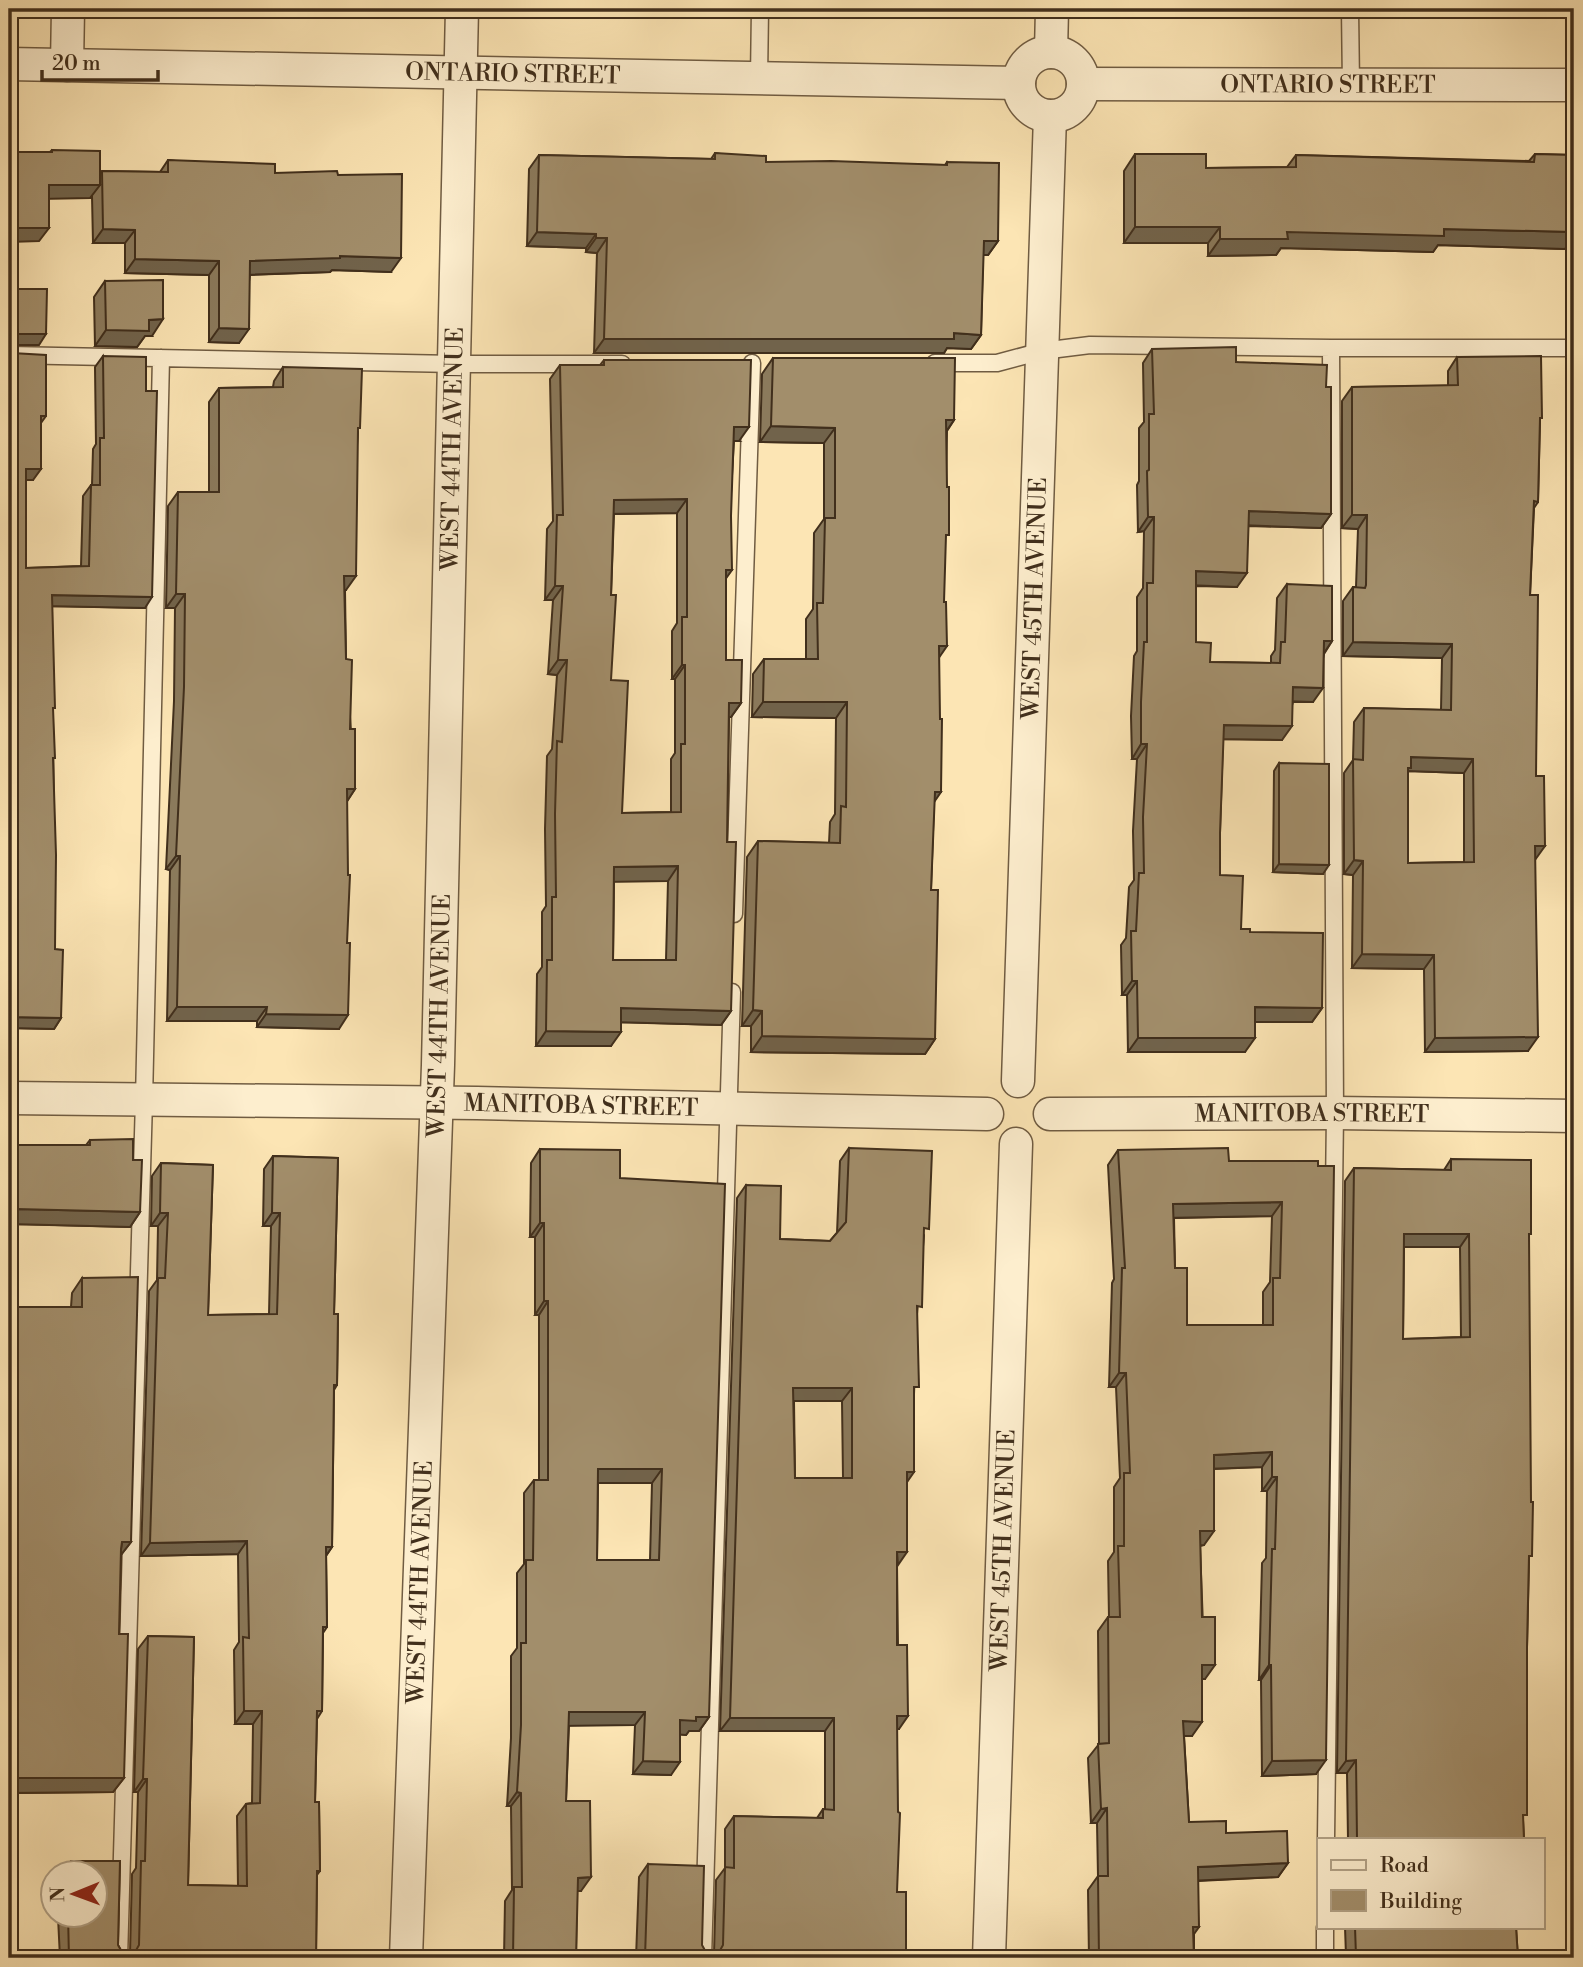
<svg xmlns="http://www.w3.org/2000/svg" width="1583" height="1967" font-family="'Libre Bodoni',serif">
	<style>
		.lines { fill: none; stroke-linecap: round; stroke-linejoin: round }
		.service-casing { stroke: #705c42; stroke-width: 19 }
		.minor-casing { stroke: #705c42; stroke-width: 35 }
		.service { stroke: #fdeece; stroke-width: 16 }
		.minor { stroke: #fdeece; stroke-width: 32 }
		.wall { fill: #8b7a5c; stroke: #412f1c; stroke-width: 2; fill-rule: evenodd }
		.shaded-wall { fill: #71634b; stroke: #412f1c; stroke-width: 2 }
		.building { fill: #a28e6b; stroke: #412f1c; stroke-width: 2; fill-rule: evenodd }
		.labels { text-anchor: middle; stroke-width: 5; stroke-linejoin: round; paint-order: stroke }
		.street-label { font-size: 24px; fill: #412f1c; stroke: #fdeece }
	</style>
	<rect width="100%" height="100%" fill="#fce5b4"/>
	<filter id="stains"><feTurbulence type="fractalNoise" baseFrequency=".00286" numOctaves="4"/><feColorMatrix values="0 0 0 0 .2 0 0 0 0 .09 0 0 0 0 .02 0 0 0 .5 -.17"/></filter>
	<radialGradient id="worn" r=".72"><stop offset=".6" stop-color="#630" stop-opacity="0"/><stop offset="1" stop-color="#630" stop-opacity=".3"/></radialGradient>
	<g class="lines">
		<defs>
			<path id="service" d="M 1350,9 L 1351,86
				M 759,78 L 760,9
				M 9,355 L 455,364 L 622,364
				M 935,363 L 997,363 L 1042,351 L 1090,345 L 1331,348 L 1574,348
				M 734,914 L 752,363
				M 1326,1839 L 1335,1113 L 1331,348
				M 119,1958 L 144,1100 L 161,358
				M 703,1958 L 732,992
				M 1325,1958 L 1325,1927"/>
			<g id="minor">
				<path d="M 1051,52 L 1052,9"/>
				<circle cx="1051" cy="84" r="32"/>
				<path id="s1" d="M 9,64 L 1019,83"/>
				<path d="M 67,65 L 68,9"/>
				<path id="s2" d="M 1083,84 L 1574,85"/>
				<path id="s3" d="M 1018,1081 L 1050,116"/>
				<path id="s4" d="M 9,1098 L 477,1103 L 987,1114"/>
				<path id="s5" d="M 1050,1114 L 1335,1113 L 1574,1116"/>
				<path id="s6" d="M 406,1958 L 438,1065 L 462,9"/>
				<path id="s7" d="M 989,1958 L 1016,1144"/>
			</g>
		</defs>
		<!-- service casing -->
		<use href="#service" class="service-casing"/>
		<!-- minor casing -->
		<use href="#minor" class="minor-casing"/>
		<!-- service -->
		<use href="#service" class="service"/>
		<!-- minor -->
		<use href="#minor" class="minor"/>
	</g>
	<!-- wall -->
	<path class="wall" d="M 1149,9 L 1244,9 L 1238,17 L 1149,17 Z
		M 52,150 L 100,173 L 102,171 L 160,172 L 168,160 L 275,173 L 338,175 L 391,272 L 332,270 L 330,272 L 250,275 L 239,343 L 209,342 L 209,275 L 125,273 L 125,243 L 93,243 L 92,196 L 90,198 L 49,198 L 39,241 L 50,152 Z
		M 715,153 L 766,162 L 945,165 L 947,162 L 998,241 L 988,255 L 983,255 L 981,335 L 971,349 L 947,348 L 944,353 L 594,353 L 597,253 L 586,252 L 586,248 L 527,246 L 529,169 L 539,155 L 711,159 Z
		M 1135,154 L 1206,168 L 1287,167 L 1296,155 L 1529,161 L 1535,154 L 1574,155 L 1574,235 L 1565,249 L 1438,245 L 1433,252 L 1281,248 L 1276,255 L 1208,256 L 1208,243 L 1124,243 L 1124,171 Z
		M 105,281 L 152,336 L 145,336 L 137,347 L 95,346 L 94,297 Z
		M 9,348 L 46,416 L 41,423 L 33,480 L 26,480 L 26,568 L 81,566 L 83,496 L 91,485 L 92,485 L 93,449 L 96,444 L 95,367 L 103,356 L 145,608 L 52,606 L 55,949 L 61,1018 L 54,1029 L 9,1028 Z
		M 1152,349 L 1236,362 L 1326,387 L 1331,514 L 1321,528 L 1248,526 L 1237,587 L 1196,586 L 1196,642 L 1210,662 L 1271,663 L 1271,656 L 1275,650 L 1277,598 L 1287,584 L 1332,641 L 1324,654 L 1313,702 L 1293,702 L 1282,740 L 1223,739 L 1220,833 L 1220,875 L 1241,929 L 1250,932 L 1322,1008 L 1312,1022 L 1255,1022 L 1245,1052 L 1128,1052 L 1127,995 L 1122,995 L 1121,945 L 1126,938 L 1129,887 L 1134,880 L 1133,831 L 1137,759 L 1132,759 L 1131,716 L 1134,656 L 1137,651 L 1137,597 L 1143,588 L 1144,531 L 1138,532 L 1137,485 L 1139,481 L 1139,428 L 1144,422 L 1143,363 Z
		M 1457,357 L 1540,420 L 1538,502 L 1534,508 L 1530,595 L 1535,860 L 1528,1051 L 1425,1052 L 1424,969 L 1352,968 L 1353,875 L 1344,874 L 1344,773 L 1353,760 L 1354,722 L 1364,708 L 1441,710 L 1442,658 L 1343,656 L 1343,601 L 1353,587 L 1356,587 L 1358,529 L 1342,528 L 1342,401 L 1352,387 L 1448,386 L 1448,371 ZM 1408,771 L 1464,773 L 1464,862 L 1408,863 Z
		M 773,358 L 954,420 L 947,431 L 945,540 L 939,658 L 931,890 L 935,1039 L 925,1054 L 751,1052 L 751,1026 L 742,1026 L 747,857 L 758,841 L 829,843 L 830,822 L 835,814 L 836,718 L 752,717 L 753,674 L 764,659 L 806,659 L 806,619 L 813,609 L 814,533 L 824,519 L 824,443 L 760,442 L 762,374 Z
		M 604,360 L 739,441 L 734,441 L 726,579 L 726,660 L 741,703 L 731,717 L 729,717 L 727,842 L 731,1011 L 721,1025 L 621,1022 L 611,1046 L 536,1046 L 537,974 L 542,967 L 542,912 L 546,906 L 545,829 L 547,756 L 552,749 L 557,675 L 548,674 L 553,600 L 545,600 L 547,529 L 553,521 L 550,379 L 560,365 L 600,365 ZM 677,513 L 677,623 L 672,631 L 672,679 L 675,679 L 675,753 L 671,759 L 671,812 L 622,813 L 611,680 L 611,595 L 614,514 ZM 614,881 L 668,881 L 666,960 L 613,960 Z
		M 283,367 L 358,432 L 346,590 L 345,590 L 346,659 L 355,789 L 347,801 L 339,1029 L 257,1027 L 257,1021 L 167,1021 L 170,870 L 166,869 L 174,701 L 175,608 L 166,608 L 168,506 L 178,492 L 209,492 L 209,402 L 219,388 L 273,387 L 274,381 Z
		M 1279,763 L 1323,874 L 1273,872 L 1274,771 Z
		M 90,1140 L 133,1160 L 140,1212 L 130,1227 L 17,1224 L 15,1307 L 71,1307 L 72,1293 L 82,1278 L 131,1542 L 121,1555 L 119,1634 L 124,1778 L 113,1792 L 14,1793 L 9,1145 L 86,1145 Z
		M 849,1148 L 924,1235 L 917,1314 L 914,1394 L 907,1483 L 897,1565 L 899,1729 L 897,1729 L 897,1892 L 906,1958 L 636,1958 L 639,1877 L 648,1864 L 707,1954 L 714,1954 L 716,1880 L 725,1868 L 725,1829 L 734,1816 L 817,1818 L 823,1809 L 825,1809 L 825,1731 L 720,1731 L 737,1198 L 746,1185 L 780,1239 L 830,1241 L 837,1233 L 840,1161 ZM 794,1401 L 842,1401 L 843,1478 L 795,1478 Z
		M 540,1149 L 620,1178 L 709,1717 L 699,1731 L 689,1731 L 686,1735 L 680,1734 L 671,1775 L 633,1774 L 635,1725 L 569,1725 L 566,1801 L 581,1891 L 577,1891 L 576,1958 L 504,1958 L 505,1901 L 512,1890 L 511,1806 L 507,1806 L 511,1738 L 511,1656 L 517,1648 L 517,1573 L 524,1564 L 524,1493 L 534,1480 L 539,1480 L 539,1315 L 535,1315 L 535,1237 L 530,1237 L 531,1163 ZM 598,1483 L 652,1483 L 650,1560 L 597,1560 Z
		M 1118,1150 L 1229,1161 L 1318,1161 L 1316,1774 L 1262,1776 L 1261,1680 L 1259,1680 L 1262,1563 L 1266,1558 L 1267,1491 L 1262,1491 L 1262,1467 L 1214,1469 L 1204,1545 L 1200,1546 L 1205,1679 L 1202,1679 L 1192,1736 L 1184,1736 L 1189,1822 L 1226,1833 L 1288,1863 L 1278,1877 L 1198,1881 L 1194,1935 L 1194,1958 L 1089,1958 L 1088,1890 L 1098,1876 L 1097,1823 L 1091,1823 L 1088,1758 L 1099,1744 L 1098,1631 L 1108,1617 L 1109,1617 L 1108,1561 L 1114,1552 L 1114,1487 L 1120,1478 L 1116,1387 L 1109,1387 L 1112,1283 L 1114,1279 L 1108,1165 ZM 1272,1216 L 1270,1282 L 1263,1292 L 1263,1325 L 1187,1325 L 1175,1268 L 1174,1218 Z
		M 273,1156 L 338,1158 L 334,1314 L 338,1314 L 337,1385 L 334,1390 L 332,1547 L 326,1556 L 327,1627 L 323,1633 L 322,1711 L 317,1719 L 315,1802 L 319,1802 L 320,1871 L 317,1875 L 316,1958 L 60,1958 L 58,1917 L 60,1914 L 94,1914 L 94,1872 L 63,1872 L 71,1861 L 120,1861 L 118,1945 L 123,1954 L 130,1954 L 132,1874 L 136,1868 L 138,1792 L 134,1792 L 138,1649 L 148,1636 L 194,1637 L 188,1885 L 238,1886 L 237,1816 L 246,1804 L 252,1803 L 253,1724 L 235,1724 L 234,1650 L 239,1642 L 238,1554 L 141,1556 L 149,1291 L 157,1280 L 158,1226 L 151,1226 L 152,1176 L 161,1163 L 213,1165 L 208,1315 L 269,1314 L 271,1226 L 263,1226 L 264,1169 Z
		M 1451,1159 L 1529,1238 L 1529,1561 L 1523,1820 L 1524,1839 L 1348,1839 L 1347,1773 L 1337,1773 L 1345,1181 L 1354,1168 L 1444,1170 ZM 1404,1247 L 1460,1247 L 1461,1337 L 1403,1339 Z
		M 1345,1927 L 1516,1927 L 1518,1958 L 1269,1958 L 1271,1955 L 1346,1956 Z"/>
	<!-- shaded-wall -->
	<path class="shaded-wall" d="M 587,9 L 681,9 L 678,14 L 584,13 Z
		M 860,9 L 959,9 L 957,12 Z
		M 1154,9 L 1244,9 L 1238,17 L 1149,17 Z
		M 49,185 L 100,185 L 90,198 L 40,199 Z
		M 1135,227 L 1220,227 L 1208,243 L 1124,243 Z
		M 9,228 L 49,228 L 39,241 L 9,242 Z
		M 103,229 L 135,230 L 125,243 L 93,243 Z
		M 1444,229 L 1574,232 L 1574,235 L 1565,249 L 1438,245 L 1433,252 L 1281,248 L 1276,255 L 1208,256 L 1220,239 L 1287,232 Z
		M 537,232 L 596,234 L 586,248 L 527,246 Z
		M 596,238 L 607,238 L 597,253 L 586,252 Z
		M 984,241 L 998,241 L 988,255 L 974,255 Z
		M 340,256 L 401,258 L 391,272 L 332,270 L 330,272 L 240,275 L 250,261 Z
		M 135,259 L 219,261 L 209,275 L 125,273 Z
		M 163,319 L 152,336 L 145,336 L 137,347 L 95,346 L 106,330 L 149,320 Z
		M 219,328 L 249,329 L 239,343 L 209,342 Z
		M 954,333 L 981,335 L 971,349 L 947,348 L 944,353 L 594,353 L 604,339 Z
		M 16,334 L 46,334 L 39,345 L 9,345 L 9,339 L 11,335 Z
		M 946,420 L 954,420 L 943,436 Z
		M 771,426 L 835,428 L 824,443 L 760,442 Z
		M 734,427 L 749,427 L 739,441 L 724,441 Z
		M 26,469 L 41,469 L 33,480 L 19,480 Z
		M 687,499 L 677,513 L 604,514 L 614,500 Z
		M 1249,511 L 1331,514 L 1321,528 L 1239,525 Z
		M 1352,515 L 1367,515 L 1358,529 L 1342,528 Z
		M 1148,517 L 1154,517 L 1144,531 L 1138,532 Z
		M 726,570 L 732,570 L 722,584 Z
		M 1196,571 L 1247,573 L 1237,587 L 1186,585 Z
		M 344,576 L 356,576 L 346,590 L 335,590 Z
		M 555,586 L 563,586 L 553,600 L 545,600 Z
		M 176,594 L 185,594 L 175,608 L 166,608 Z
		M 52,595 L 152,597 L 145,608 L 44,606 Z
		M 1324,641 L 1332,641 L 1322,656 Z
		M 1353,642 L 1452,644 L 1442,658 L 1343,656 Z
		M 939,646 L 947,646 L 936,662 Z
		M 558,660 L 567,660 L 557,675 L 548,674 Z
		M 682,665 L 685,665 L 675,679 L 672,679 Z
		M 1293,687 L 1323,688 L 1313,702 L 1283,701 Z
		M 763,702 L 847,702 L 836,718 L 752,717 Z
		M 729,703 L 741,703 L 731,717 L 719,717 Z
		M 1224,725 L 1292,726 L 1282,740 L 1214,739 Z
		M 1141,744 L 1147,744 L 1137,759 L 1132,759 Z
		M 1411,757 L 1473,759 L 1464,773 L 1408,771 L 1401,781 Z
		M 347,789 L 355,789 L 346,803 Z
		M 935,792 L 941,792 L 930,808 Z
		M 1535,846 L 1545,846 L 1535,860 Z
		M 176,856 L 180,856 L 170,870 L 166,869 Z
		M 1354,860 L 1363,861 L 1353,875 L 1344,874 Z
		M 1279,864 L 1329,865 L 1323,874 L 1273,872 Z
		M 678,866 L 668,881 L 604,882 L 614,867 Z
		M 1362,954 L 1434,955 L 1424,969 L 1352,968 Z
		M 1132,981 L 1137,981 L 1127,995 L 1122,995 Z
		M 177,1007 L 267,1007 L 257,1021 L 167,1021 Z
		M 1255,1007 L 1322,1008 L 1312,1022 L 1245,1022 Z
		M 621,1008 L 731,1011 L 721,1025 L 611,1022 Z
		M 753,1010 L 762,1011 L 751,1026 L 742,1026 Z
		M 266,1014 L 348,1015 L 339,1029 L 257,1027 Z
		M 9,1017 L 61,1018 L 54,1029 L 9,1028 Z
		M 546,1031 L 621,1032 L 611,1046 L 536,1046 Z
		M 762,1036 L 935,1039 L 925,1054 L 751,1052 Z
		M 1538,1037 L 1528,1051 L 1425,1052 L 1435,1038 Z
		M 1138,1038 L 1255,1038 L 1245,1052 L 1128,1052 Z
		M 1282,1202 L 1272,1216 L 1163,1218 L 1173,1204 Z
		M 17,1209 L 140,1212 L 130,1227 L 9,1224 Z
		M 160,1213 L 168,1213 L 158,1226 L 151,1226 Z
		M 272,1213 L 280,1213 L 271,1226 L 263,1226 Z
		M 540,1223 L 544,1223 L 535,1237 L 530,1237 Z
		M 1404,1234 L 1469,1234 L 1460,1247 L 1395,1247 Z
		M 544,1301 L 548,1301 L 539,1315 L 535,1315 Z
		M 1119,1373 L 1126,1373 L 1116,1387 L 1109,1387 Z
		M 793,1388 L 852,1388 L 842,1401 L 784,1401 Z
		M 1272,1452 L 1262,1467 L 1204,1469 L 1214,1455 Z
		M 598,1469 L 662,1469 L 652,1483 L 588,1483 Z
		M 907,1472 L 914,1472 L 905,1485 Z
		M 1272,1477 L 1277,1477 L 1267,1491 L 1262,1491 Z
		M 1200,1531 L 1214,1531 L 1204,1545 L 1190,1546 Z
		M 247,1541 L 238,1554 L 141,1556 L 150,1543 Z
		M 122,1542 L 131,1542 L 120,1556 Z
		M 326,1547 L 332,1547 L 323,1560 Z
		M 897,1552 L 907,1552 L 898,1565 Z
		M 1202,1665 L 1215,1665 L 1205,1679 L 1192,1679 Z
		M 1269,1665 L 1271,1665 L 1261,1680 L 1259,1680 Z
		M 244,1711 L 262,1711 L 253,1724 L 235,1724 Z
		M 569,1712 L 645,1712 L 635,1725 L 560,1726 Z
		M 897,1716 L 908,1716 L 899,1729 L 888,1729 Z
		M 696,1717 L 709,1717 L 699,1731 L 689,1731 L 686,1735 L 671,1734 L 680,1720 Z
		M 730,1718 L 834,1718 L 825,1731 L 720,1731 Z
		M 1183,1721 L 1202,1722 L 1192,1736 L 1173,1736 Z
		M 1326,1760 L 1316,1774 L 1262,1776 L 1272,1761 Z
		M 1356,1760 L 1347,1773 L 1337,1773 L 1346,1761 Z
		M 643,1761 L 680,1762 L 671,1775 L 633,1774 Z
		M 14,1778 L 124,1778 L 113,1792 L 9,1793 Z
		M 143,1779 L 147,1779 L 138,1792 L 134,1792 Z
		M 517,1792 L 521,1793 L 511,1806 L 507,1806 Z
		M 1107,1808 L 1097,1823 L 1091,1823 L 1101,1809 Z
		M 1288,1863 L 1278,1877 L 1188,1881 L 1198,1867 Z
		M 591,1877 L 581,1891 L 568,1891 L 578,1878 Z
		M 1193,1927 L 1199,1927 L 1189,1941 Z"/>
	<!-- building -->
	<path class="building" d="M 52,150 L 100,151 L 100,185 L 49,185 L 49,228 L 9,228 L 9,152 L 52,152 Z
		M 715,153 L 766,156 L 766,162 L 831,161 L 947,165 L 947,162 L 999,163 L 998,241 L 984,241 L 981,335 L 954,333 L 954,339 L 604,339 L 607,238 L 596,238 L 596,234 L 537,232 L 539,155 L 715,159 Z
		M 1135,154 L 1206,154 L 1206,168 L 1296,167 L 1296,155 L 1534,162 L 1535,154 L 1574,155 L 1574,232 L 1444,229 L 1444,236 L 1287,232 L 1288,239 L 1220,239 L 1220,227 L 1135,227 Z
		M 168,160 L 275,164 L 275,173 L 337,171 L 338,175 L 402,174 L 401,258 L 340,256 L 340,258 L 250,261 L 249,329 L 219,328 L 219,261 L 135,259 L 135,230 L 103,229 L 102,171 L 168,172 Z
		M 163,280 L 163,319 L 149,320 L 149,331 L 106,330 L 105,281 Z
		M 9,289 L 47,289 L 46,334 L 16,334 L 11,335 L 9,339 Z
		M 1236,347 L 1236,362 L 1327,365 L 1326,387 L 1331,387 L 1331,514 L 1249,511 L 1247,573 L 1196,571 L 1196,642 L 1211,643 L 1210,662 L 1280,663 L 1281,642 L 1285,642 L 1287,584 L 1332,586 L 1332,641 L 1324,641 L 1323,688 L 1293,687 L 1292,726 L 1224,725 L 1220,833 L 1220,875 L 1243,876 L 1241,929 L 1250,929 L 1250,932 L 1323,933 L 1322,1008 L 1255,1007 L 1255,1038 L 1138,1038 L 1137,981 L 1132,981 L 1131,931 L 1136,931 L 1139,873 L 1144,873 L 1143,817 L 1147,744 L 1141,744 L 1141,702 L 1144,642 L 1147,642 L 1147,583 L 1153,583 L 1154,517 L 1148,517 L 1147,471 L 1149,470 L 1149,414 L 1154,414 L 1152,349 Z
		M 9,348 L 12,353 L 46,355 L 46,416 L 41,416 L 41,469 L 26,469 L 26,568 L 89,566 L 91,485 L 100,485 L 100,438 L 104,438 L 103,356 L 146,357 L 146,391 L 157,391 L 152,597 L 52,595 L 55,708 L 53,708 L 55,758 L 53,758 L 56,855 L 55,949 L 63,950 L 61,1018 L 9,1017 Z
		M 1541,356 L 1542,418 L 1540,418 L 1538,502 L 1534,501 L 1530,595 L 1538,595 L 1536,776 L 1544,776 L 1545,846 L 1535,846 L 1538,1037 L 1435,1038 L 1434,955 L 1362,954 L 1363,861 L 1354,860 L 1353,759 L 1363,760 L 1364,708 L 1451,710 L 1452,644 L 1353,642 L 1353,587 L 1365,588 L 1366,585 L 1367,515 L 1352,515 L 1352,387 L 1458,385 L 1457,357 ZM 1411,757 L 1473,759 L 1474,862 L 1408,863 L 1408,768 L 1411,768 Z
		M 773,358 L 955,358 L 954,420 L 946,420 L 947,487 L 949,487 L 949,535 L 946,535 L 944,602 L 946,602 L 947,646 L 939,646 L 940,719 L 942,719 L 941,792 L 935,792 L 931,890 L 938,890 L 935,1039 L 762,1036 L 762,1011 L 753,1010 L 758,841 L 840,843 L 841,806 L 846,807 L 847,702 L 763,702 L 764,659 L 818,659 L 817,603 L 823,603 L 825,518 L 835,518 L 835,428 L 771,426 Z
		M 604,360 L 751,360 L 749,427 L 734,427 L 731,516 L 732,570 L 726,570 L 726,660 L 742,660 L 741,703 L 729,703 L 727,842 L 736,842 L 731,1011 L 621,1008 L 621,1032 L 546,1031 L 547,960 L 552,960 L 552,897 L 556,897 L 555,814 L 557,741 L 562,742 L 567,660 L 558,660 L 563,586 L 555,586 L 557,515 L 563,515 L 560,365 L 604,365 ZM 687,499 L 687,617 L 682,617 L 682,665 L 685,665 L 685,744 L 681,744 L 681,812 L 622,813 L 628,681 L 611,680 L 616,595 L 611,595 L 614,500 ZM 678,866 L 676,960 L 613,960 L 614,867 Z
		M 283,367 L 362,369 L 360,428 L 358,428 L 356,576 L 344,576 L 346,659 L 352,660 L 350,729 L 355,729 L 355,789 L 347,789 L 348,875 L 350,875 L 347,943 L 350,943 L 348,1015 L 266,1014 L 267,1007 L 177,1007 L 180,856 L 176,856 L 184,687 L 185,594 L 176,594 L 178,492 L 219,492 L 219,388 L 283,387 Z
		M 1279,763 L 1329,764 L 1329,865 L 1279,864 Z
		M 133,1139 L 133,1160 L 142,1160 L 140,1212 L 17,1209 L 15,1307 L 82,1307 L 82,1278 L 138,1277 L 131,1542 L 122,1542 L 121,1549 L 119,1634 L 128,1634 L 124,1778 L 14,1778 L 15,1958 L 9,1958 L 9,1145 L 90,1145 L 90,1140 Z
		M 849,1148 L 932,1151 L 929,1229 L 924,1228 L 922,1307 L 917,1306 L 919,1387 L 914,1387 L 914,1472 L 907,1472 L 907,1552 L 897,1552 L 897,1645 L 907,1645 L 908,1716 L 897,1716 L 898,1812 L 900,1813 L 897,1892 L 906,1892 L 906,1958 L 645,1958 L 648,1864 L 704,1866 L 702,1945 L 707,1954 L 718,1954 L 723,1945 L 725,1867 L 734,1868 L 734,1816 L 823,1818 L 823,1809 L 834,1810 L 834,1718 L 730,1718 L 746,1185 L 781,1186 L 780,1239 L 830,1241 L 846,1222 ZM 793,1388 L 852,1388 L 852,1478 L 795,1478 Z
		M 1228,1148 L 1229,1161 L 1318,1161 L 1318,1166 L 1334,1166 L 1326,1760 L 1272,1761 L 1271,1665 L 1269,1665 L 1272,1549 L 1275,1549 L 1277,1477 L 1272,1477 L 1272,1452 L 1214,1455 L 1214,1531 L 1200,1531 L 1202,1617 L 1215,1617 L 1215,1665 L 1202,1665 L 1202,1722 L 1183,1721 L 1189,1822 L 1226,1821 L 1226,1833 L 1287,1831 L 1288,1863 L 1198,1867 L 1199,1927 L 1193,1927 L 1194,1958 L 1099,1958 L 1098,1876 L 1108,1876 L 1107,1808 L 1101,1809 L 1098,1744 L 1109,1743 L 1108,1617 L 1120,1617 L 1118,1546 L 1124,1546 L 1124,1473 L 1130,1473 L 1126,1373 L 1119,1373 L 1122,1268 L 1125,1268 L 1118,1150 ZM 1282,1202 L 1280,1278 L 1273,1278 L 1273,1325 L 1187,1325 L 1187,1268 L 1175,1268 L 1173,1204 Z
		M 540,1149 L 620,1150 L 620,1178 L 725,1184 L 709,1717 L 696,1717 L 696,1721 L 680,1720 L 680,1762 L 643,1761 L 645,1712 L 569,1712 L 566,1801 L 590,1801 L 591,1877 L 578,1878 L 576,1958 L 513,1958 L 514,1887 L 522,1887 L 521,1793 L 517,1792 L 521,1725 L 521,1643 L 526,1643 L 526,1560 L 533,1560 L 534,1480 L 548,1480 L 548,1301 L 544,1301 L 544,1223 L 540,1223 ZM 598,1469 L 662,1469 L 659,1560 L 597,1560 Z
		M 273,1156 L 338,1158 L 334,1314 L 338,1314 L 337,1385 L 334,1385 L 332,1547 L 326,1547 L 327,1627 L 323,1627 L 322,1711 L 317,1711 L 315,1802 L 319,1802 L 320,1871 L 317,1871 L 316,1958 L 69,1958 L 68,1914 L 94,1914 L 94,1872 L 71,1872 L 71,1861 L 120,1861 L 118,1945 L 123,1954 L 134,1954 L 139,1945 L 141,1861 L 145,1861 L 147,1779 L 143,1779 L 148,1636 L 194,1637 L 188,1885 L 247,1886 L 246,1804 L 260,1803 L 262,1711 L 244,1711 L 243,1637 L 249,1638 L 247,1541 L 150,1543 L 158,1278 L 165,1278 L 168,1213 L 160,1213 L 161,1163 L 213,1165 L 208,1315 L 277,1314 L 280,1213 L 272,1213 Z
		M 1451,1159 L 1531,1160 L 1531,1234 L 1529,1234 L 1531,1502 L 1533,1502 L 1532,1556 L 1529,1556 L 1527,1647 L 1527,1815 L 1523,1815 L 1524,1839 L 1357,1839 L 1356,1760 L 1346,1761 L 1354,1168 L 1451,1170 ZM 1404,1234 L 1469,1234 L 1470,1337 L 1403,1339 Z
		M 1355,1927 L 1516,1927 L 1518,1958 L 1271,1958 L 1271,1955 L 1356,1956 Z"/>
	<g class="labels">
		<!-- street labels -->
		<g class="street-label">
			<text dy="8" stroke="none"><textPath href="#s1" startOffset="504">ONTARIO STREET</textPath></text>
			<text dy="8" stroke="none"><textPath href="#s2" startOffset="245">ONTARIO STREET</textPath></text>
			<text dy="8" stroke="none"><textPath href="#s6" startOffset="1510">WEST 44TH AVENUE</textPath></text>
			<text dy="8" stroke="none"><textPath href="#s3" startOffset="483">WEST 45TH AVENUE</textPath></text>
			<text dy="8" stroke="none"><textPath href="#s6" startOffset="943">WEST 44TH AVENUE</textPath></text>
			<text dy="8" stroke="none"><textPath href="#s4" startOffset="572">MANITOBA STREET</textPath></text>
			<text dy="8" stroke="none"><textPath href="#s5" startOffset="262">MANITOBA STREET</textPath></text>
			<text dy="8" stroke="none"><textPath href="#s7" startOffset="408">WEST 45TH AVENUE</textPath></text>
			<text dy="8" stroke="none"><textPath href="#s6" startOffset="376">WEST 44TH AVENUE</textPath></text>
		</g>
	</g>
	<!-- margin -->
	<rect width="1583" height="1967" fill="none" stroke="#fce5b4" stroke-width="35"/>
	<rect x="10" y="10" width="1562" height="1946" fill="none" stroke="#412f1c" stroke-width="3.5"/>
	<rect x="18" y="18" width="1548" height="1932" fill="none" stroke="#412f1c" stroke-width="2"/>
	<!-- legend -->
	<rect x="1317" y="1838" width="228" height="91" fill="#fdeece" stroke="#b2a287" stroke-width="2"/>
	<rect x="1331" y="1860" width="35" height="10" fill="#fdeece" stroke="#b2a287" stroke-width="2"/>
	<text x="1380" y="1872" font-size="21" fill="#412f1c">Road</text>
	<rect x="1331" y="1890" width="35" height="21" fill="#a28e6b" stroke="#b2a287" stroke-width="2"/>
	<text x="1380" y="1908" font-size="21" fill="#412f1c">Building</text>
	<!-- north arrow -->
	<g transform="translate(74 1894) rotate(269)"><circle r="33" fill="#fdeece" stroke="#b2a287" stroke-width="2"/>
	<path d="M0-5L12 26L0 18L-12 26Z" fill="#8f2418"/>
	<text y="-10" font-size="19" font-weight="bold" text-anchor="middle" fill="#412f1c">N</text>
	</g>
	<!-- scale -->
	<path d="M42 70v10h116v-10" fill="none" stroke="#412f1c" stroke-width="3.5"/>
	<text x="52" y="70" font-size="21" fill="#412f1c" stroke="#fdeece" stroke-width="5" paint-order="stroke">20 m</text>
	<rect width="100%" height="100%" filter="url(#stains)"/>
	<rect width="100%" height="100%" fill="url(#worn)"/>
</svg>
